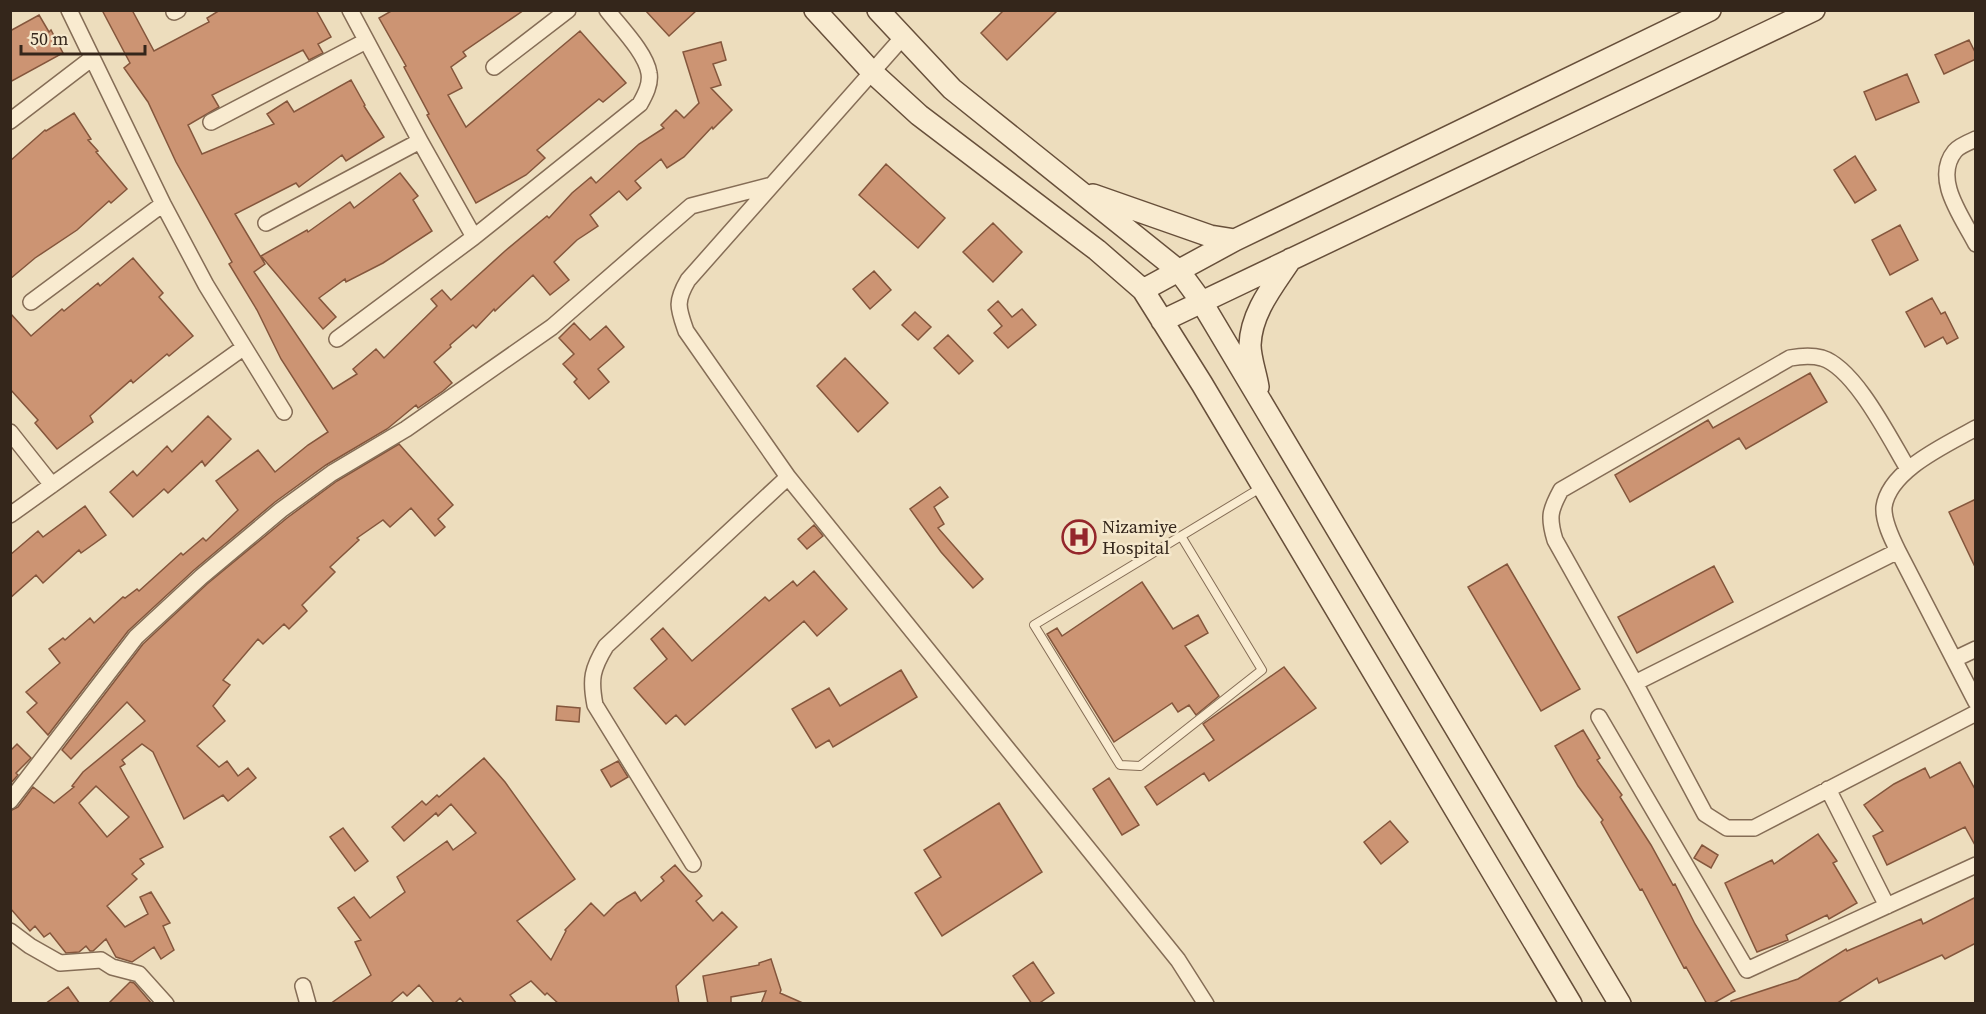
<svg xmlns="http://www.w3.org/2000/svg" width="1986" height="1014" font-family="'Source Serif 4',serif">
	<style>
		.building { fill: #cc9473; stroke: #84563c; stroke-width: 1.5; fill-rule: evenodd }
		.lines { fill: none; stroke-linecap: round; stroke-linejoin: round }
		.lane-casing { stroke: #856d56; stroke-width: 10 }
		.street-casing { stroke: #856d56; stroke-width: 18 }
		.secondary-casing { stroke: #674f3a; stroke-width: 24 }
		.lane { stroke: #f9ebd0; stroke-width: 8 }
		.street { stroke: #f9ebd0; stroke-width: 15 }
		.secondary { stroke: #f9ebd0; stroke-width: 21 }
		.labels { text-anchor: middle; stroke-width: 5; stroke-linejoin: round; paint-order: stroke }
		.poi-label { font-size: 18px; fill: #34261b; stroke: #f5e8cc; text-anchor: start }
	</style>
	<rect width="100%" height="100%" fill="#edddbd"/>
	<!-- building -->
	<path class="building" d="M 102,10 L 132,10 L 154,51 L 209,22 L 207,18 L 220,10 L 316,10 L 331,37 L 318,44 L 323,53 L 309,60 L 303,50 L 212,95 L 219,107 L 188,125 L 202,154 L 274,124 L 267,114 L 287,101 L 294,112 L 351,80 L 365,105 L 364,106 L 384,137 L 346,161 L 342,155 L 299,187 L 296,183 L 235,214 L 265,264 L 254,272 L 333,389 L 357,374 L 353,369 L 376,349 L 384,358 L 437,306 L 431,299 L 442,290 L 451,300 L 505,251 L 547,216 L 549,218 L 572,193 L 591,177 L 596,183 L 639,144 L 664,128 L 661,125 L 676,110 L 684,118 L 699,103 L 683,52 L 721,42 L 726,60 L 713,64 L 721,85 L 711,88 L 732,110 L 713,129 L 712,127 L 684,157 L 667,168 L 661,159 L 635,181 L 641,188 L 627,200 L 619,191 L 590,215 L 598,226 L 577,240 L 554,262 L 569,280 L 550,295 L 533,275 L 495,311 L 494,309 L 476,328 L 473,325 L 450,345 L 451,347 L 434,362 L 452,383 L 443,391 L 418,408 L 416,405 L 387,429 L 326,465 L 275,502 L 194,570 L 128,631 L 48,735 L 27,712 L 37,703 L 26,692 L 60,663 L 49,649 L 63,638 L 65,640 L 90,618 L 94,623 L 123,597 L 125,598 L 137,589 L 139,591 L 181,553 L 183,555 L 203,538 L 206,541 L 238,510 L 216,481 L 258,450 L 275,472 L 308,445 L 328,432 L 281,359 L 257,310 L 229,264 L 232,262 L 176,162 L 148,102 L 124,68 L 130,63 Z
		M 393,10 L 524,10 L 463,52 L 466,56 L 451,67 L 462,88 L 448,95 L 466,127 L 580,31 L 626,83 L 603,102 L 599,99 L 537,150 L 545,158 L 526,175 L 476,203 L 427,115 L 429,114 L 404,67 L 406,66 L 379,18 Z
		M 645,10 L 697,10 L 669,36 Z
		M 1004,10 L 1058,10 L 1007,60 L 981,33 Z
		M 39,15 L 49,32 L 51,30 L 63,53 L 10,82 L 10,31 Z
		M 1969,40 L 1976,54 L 1976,59 L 1944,74 L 1935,55 Z
		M 1907,74 L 1919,102 L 1876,120 L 1864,92 Z
		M 74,113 L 91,139 L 88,140 L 98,151 L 96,152 L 127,189 L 111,203 L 109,201 L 77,230 L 35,258 L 10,279 L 10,161 L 45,130 L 46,131 Z
		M 1855,156 L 1876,190 L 1855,203 L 1834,170 Z
		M 886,164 L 945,218 L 918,248 L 859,195 Z
		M 400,173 L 418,196 L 413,200 L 432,231 L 383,263 L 346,282 L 345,279 L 319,298 L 336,317 L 323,329 L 261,256 L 307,230 L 308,232 L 350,202 L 354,208 Z
		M 993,223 L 1022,252 L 993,282 L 963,252 Z
		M 1900,225 L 1918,260 L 1890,275 L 1872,240 Z
		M 133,258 L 163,293 L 159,297 L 193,336 L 169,356 L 167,354 L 133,383 L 131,380 L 90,416 L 93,422 L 57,449 L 35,423 L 38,420 L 10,389 L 10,313 L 31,336 L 62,309 L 64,311 L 98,283 L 100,286 Z
		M 874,271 L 891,290 L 870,309 L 853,289 Z
		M 1932,298 L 1941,314 L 1945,312 L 1958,338 L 1947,344 L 1943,337 L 1925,347 L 1906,312 Z
		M 998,301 L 1012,317 L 1022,309 L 1036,325 L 1008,348 L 994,333 L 1002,326 L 988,310 Z
		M 915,312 L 931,327 L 918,340 L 902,325 Z
		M 574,323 L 590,340 L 606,326 L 624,347 L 598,369 L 609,382 L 589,399 L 574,382 L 577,379 L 563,364 L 574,354 L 559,338 Z
		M 948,335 L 973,361 L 959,374 L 934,348 Z
		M 845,358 L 888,403 L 858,432 L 817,386 Z
		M 1810,373 L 1827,402 L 1746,449 L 1739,438 L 1630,502 L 1615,475 L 1708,420 L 1713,428 Z
		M 208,416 L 231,439 L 205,466 L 202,461 L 168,493 L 164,489 L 133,517 L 110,492 L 133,471 L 137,476 L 167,446 L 172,452 Z
		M 399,444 L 453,505 L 438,519 L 445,527 L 435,536 L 411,508 L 390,527 L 383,520 L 357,538 L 359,540 L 330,567 L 335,572 L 302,605 L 307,611 L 289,629 L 284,624 L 263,644 L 258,639 L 223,680 L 230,685 L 213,706 L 225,721 L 197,746 L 219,767 L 227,761 L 238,776 L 248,768 L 256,778 L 228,801 L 223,795 L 184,819 L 153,752 L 142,744 L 122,760 L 125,764 L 120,767 L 163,847 L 140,859 L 144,864 L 132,874 L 137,879 L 107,906 L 125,927 L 148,914 L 140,897 L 151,892 L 170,923 L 163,926 L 174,950 L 161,959 L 154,947 L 132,962 L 116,957 L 106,939 L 93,951 L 90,951 L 86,946 L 79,952 L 66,953 L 50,933 L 44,937 L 35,926 L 30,931 L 10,908 L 10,811 L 18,807 L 33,787 L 54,803 L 74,787 L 72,786 L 83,772 L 145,721 L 127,702 L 71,759 L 62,750 L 143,644 L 207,584 L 287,518 L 337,481 ZM 96,786 L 129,817 L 107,837 L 79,803 Z
		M 940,487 L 948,497 L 934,507 L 944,524 L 938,528 L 983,579 L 973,588 L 941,552 L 910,509 Z
		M 1976,499 L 1976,569 L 1949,512 Z
		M 85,506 L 106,535 L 81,553 L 79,550 L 43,583 L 36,575 L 10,598 L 10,555 L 38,531 L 43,537 Z
		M 814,525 L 823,536 L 807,549 L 798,539 Z
		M 1507,564 L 1580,689 L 1541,711 L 1468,587 Z
		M 1714,566 L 1733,602 L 1637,653 L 1618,617 Z
		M 814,571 L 847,609 L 817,636 L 804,621 L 685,725 L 676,715 L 666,724 L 634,688 L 667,659 L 651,639 L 663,628 L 692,661 L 765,597 L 769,601 L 793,581 L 797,586 Z
		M 1142,582 L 1173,629 L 1198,615 L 1208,633 L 1185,646 L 1219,696 L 1196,715 L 1189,705 L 1178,712 L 1172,703 L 1114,742 L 1047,634 L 1057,628 L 1062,636 Z
		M 1284,667 L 1316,708 L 1209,781 L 1204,773 L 1157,805 L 1145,787 L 1214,740 L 1203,724 Z
		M 901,670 L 917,697 L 833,747 L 829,740 L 816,748 L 792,709 L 829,688 L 840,706 Z
		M 557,706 L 580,708 L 579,722 L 556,720 Z
		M 1583,730 L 1600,758 L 1597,760 L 1622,795 L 1620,797 L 1651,845 L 1673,885 L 1675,884 L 1695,924 L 1735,991 L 1712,1004 L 1707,1004 L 1686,967 L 1684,968 L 1642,889 L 1640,890 L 1601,822 L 1603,820 L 1578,786 L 1555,746 Z
		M 17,744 L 31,758 L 16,773 L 18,775 L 10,784 L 10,751 Z
		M 484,758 L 505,782 L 575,879 L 517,921 L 551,960 L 566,931 L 565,930 L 591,903 L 604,916 L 617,903 L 635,892 L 641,901 L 664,881 L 661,877 L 675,865 L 702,896 L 696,901 L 713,921 L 722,912 L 737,927 L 676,986 L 679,1004 L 559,1004 L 547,993 L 545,995 L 531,981 L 510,995 L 517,1004 L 465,1004 L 460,998 L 454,1004 L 435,1004 L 419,985 L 407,996 L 403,992 L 389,1004 L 330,1004 L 371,975 L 355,942 L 361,940 L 338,908 L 354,897 L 370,918 L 405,892 L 397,877 L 447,841 L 453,850 L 476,833 L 451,804 L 438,816 L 436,813 L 404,841 L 392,827 L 422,801 L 426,805 L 437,795 L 439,797 Z
		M 618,761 L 628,777 L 611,787 L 601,770 Z
		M 1960,762 L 1976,791 L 1976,847 L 1965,827 L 1887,865 L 1873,836 L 1883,831 L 1864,805 L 1894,784 L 1925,768 L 1930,778 Z
		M 1109,778 L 1139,825 L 1122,835 L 1093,789 Z
		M 999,803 L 1042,872 L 942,936 L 915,893 L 941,877 L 924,850 Z
		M 1390,821 L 1408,842 L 1381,864 L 1364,842 Z
		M 343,828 L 368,861 L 355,871 L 330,837 Z
		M 1818,834 L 1837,861 L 1833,863 L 1857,903 L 1829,919 L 1827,915 L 1786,935 L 1788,940 L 1757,952 L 1725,883 L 1772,860 L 1774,864 Z
		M 1702,845 L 1718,855 L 1711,868 L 1694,858 Z
		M 1976,897 L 1976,943 L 1945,959 L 1942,955 L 1879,983 L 1877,978 L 1836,1004 L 1731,1004 L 1731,1001 L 1798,979 L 1846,949 L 1847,951 L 1921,919 L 1923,924 Z
		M 771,959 L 781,990 L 780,993 L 805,1004 L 761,1004 L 766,991 L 731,997 L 731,1004 L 708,1004 L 703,976 L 759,965 L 759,963 Z
		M 1033,962 L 1054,993 L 1038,1004 L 1032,1004 L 1013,976 Z
		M 130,982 L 134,983 L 152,1004 L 108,1004 Z
		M 68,987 L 80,1004 L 45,1004 Z"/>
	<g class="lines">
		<defs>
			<path id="lane" d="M 1181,536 L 1262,670 L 1140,766 L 1120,765 L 1034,625 L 1262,487"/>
			<path id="street" d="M 69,10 L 163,204 L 206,285 L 284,412
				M 350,10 L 420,141 L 474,237
				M 174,12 L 178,10
				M 494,67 L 568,10
				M 10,121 L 91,59
				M 211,122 L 366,41
				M 1976,139 C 1969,142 1959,146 1955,151 C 1932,179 1963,218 1976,244
				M 266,223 L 420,141
				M 31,302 L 163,204
				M 337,339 L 474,237 L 640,104 C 645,95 651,84 649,73 C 646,53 620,27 607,10
				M 1976,428 C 1946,445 1889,470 1884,507 C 1883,521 1892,539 1898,551 L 1976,702
				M 10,432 L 52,485
				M 1908,469 C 1890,439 1855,368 1822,358 C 1811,355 1801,356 1790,358 L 1561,490 C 1550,510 1548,517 1555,540 L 1635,683 L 1705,814 L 1727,828 L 1754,828 L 1976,713
				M 788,477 L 1178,960 L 1206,1004
				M 10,515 L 243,348
				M 1955,659 L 1976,649
				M 1635,683 L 1898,551
				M 1599,717 L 1747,970 L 1976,865
				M 1828,789 L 1887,906
				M 10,801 L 136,637 L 201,577 L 281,510 L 332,473 L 406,429 L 552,327 L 691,206 L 772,185
				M 693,864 L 595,705 C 590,679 592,669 606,646 L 788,477 L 686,331 C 678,308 675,302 688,280 L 903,37
				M 10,931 L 30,946 L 60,963 L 101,960 L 112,967 L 139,974 L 166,1004
				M 303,986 L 308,1004"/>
			<path id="secondary" d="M 815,10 L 872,72 L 919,115 L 1097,250 L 1143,290 L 1202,384 L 1571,1004
				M 878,10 L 952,89 L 1179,271 L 1201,301 L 1620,1004
				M 1093,195 L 1210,236 L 1235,240
				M 1143,290 L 1235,240 L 1710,10
				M 1162,321 L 1814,10
				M 1258,387 C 1256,374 1250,358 1250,345 C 1251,312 1274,285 1291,259"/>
		</defs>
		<!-- lane casing -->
		<use href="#lane" class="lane-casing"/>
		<!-- street casing -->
		<use href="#street" class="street-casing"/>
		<!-- secondary casing -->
		<use href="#secondary" class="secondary-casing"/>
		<!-- lane -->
		<use href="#lane" class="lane"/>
		<!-- street -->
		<use href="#street" class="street"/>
		<!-- secondary -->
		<use href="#secondary" class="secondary"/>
	</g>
	<!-- icons -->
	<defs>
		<symbol id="hospital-ring" viewBox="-11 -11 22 22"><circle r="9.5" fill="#f5e8cc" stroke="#94262b" stroke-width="1.5"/><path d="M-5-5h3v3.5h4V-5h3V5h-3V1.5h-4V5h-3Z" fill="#94262b"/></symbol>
	</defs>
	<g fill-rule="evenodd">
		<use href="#hospital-ring" x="1060" y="518" width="38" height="38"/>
	</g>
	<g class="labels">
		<!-- poi labels -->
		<g class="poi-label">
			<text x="1102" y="533">Nizamiye<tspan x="1102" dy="21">Hospital</tspan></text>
		</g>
	</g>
	<!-- border -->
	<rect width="1986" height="1014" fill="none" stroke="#34261b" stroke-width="24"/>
	<!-- scale -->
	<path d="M21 45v9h124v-9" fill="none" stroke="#34261b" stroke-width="3"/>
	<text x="30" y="45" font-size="18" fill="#34261b" stroke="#f5e8cc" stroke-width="4.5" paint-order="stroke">50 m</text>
</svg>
